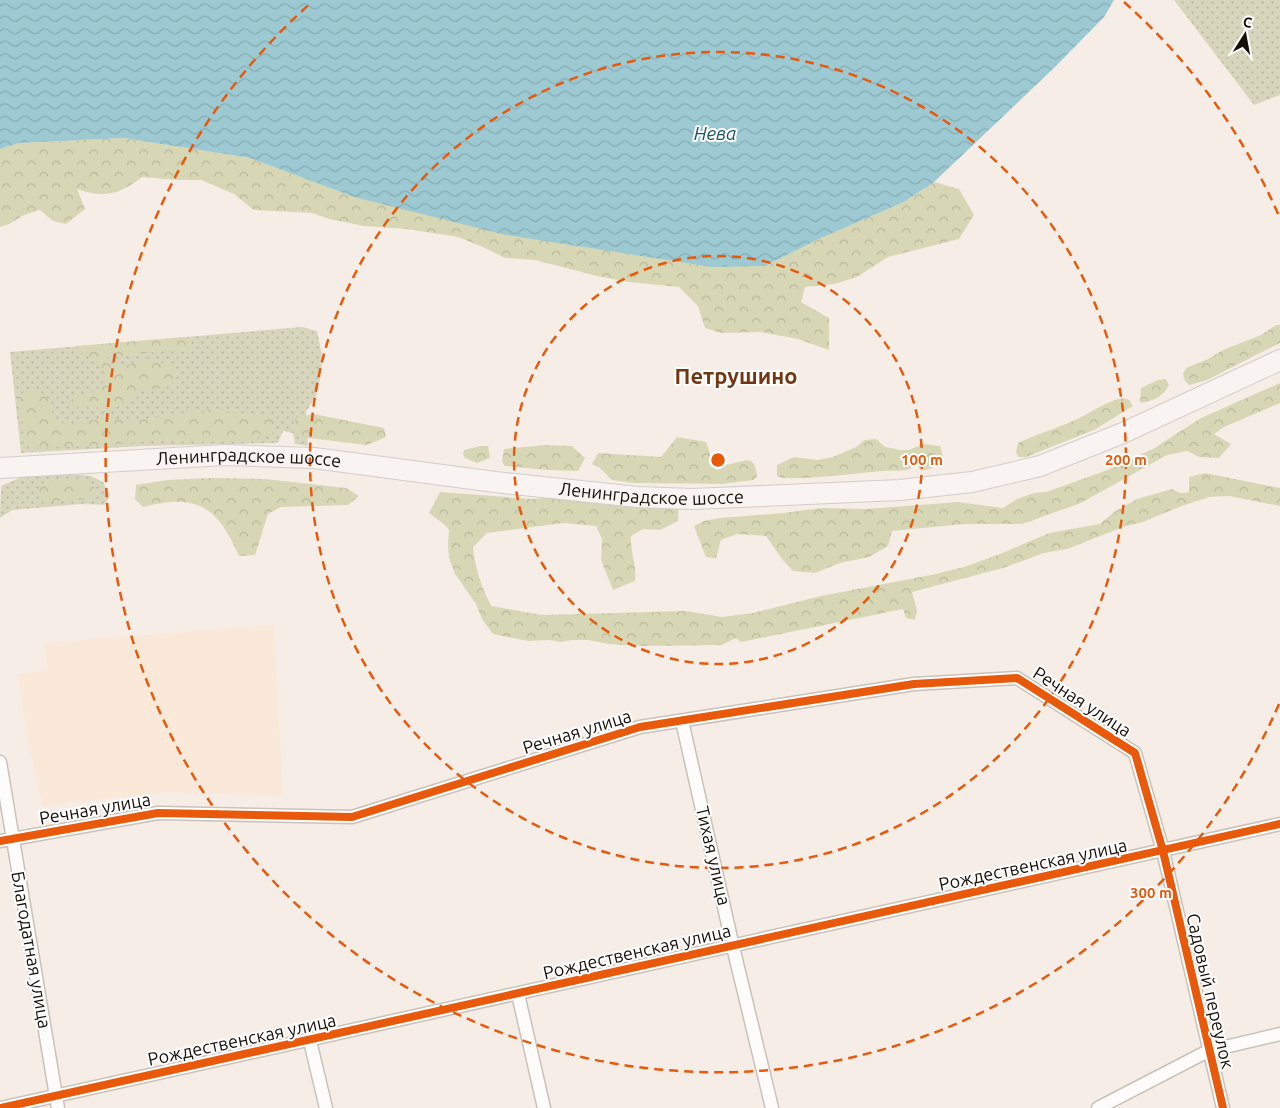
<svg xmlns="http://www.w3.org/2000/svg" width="1280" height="1108" font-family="Ubuntu,sans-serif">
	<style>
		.built { fill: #fae9d8 }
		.grass { fill: url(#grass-dots) }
		.forest { fill: url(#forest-crowns) }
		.water { fill: url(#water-waves) }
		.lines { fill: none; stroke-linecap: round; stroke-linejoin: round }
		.street-casing { stroke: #c9c2bb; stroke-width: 15 }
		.primary-casing { stroke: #d2cdca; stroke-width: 22 }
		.street { stroke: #fefcfb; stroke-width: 12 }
		.primary { stroke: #f9f4f2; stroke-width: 20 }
		.cycleway-casing { stroke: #fff; stroke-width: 11 }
		.cycleway { stroke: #e8590c; stroke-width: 8 }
		.ring { fill: none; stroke: #e8590c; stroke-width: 2.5; stroke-dasharray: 9 6 }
		.labels { text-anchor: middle; stroke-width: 4; stroke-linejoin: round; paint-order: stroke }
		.street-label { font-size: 18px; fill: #161009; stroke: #fff }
		.water-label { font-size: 19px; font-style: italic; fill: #1c5560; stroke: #fff }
		.district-label { font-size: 22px; font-weight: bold; fill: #743610; stroke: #fff }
		.centre { fill: #e8590c; stroke: #fff; stroke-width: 2.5 }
		.ring-label { font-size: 15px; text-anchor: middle; font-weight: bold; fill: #e8590c; stroke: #fff; stroke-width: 4; stroke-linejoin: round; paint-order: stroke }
	</style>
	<defs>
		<pattern id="grass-dots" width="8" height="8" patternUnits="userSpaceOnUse" patternTransform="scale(1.25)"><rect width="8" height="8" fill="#d7d6bd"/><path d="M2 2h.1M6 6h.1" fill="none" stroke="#b8b7a1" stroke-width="1.8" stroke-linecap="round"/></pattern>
		<pattern id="forest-crowns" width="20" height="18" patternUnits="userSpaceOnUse" patternTransform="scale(1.25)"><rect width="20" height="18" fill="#d7d7b6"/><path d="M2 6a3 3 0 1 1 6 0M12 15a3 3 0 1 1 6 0" fill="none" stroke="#b8b89b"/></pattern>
		<pattern id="water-waves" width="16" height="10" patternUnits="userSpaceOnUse" patternTransform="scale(1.25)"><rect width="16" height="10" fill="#9dcad2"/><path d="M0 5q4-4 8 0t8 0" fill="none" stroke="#86acb3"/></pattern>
	</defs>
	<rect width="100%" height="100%" fill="#f6eee6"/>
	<!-- built -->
	<path class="built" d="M 274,625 L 283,796 L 166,792 L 43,806 L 29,747 L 18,674 L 48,670 L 44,643 Z"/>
	<!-- grass -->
	<path class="grass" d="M 1174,0 L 1280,0 L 1280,95 L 1254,105 Z
		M 302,327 L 317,331 L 322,355 L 321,374 L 317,394 L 306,412 L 308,446 L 295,444 L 293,433 L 283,431 L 278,443 L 144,446 L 21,453 L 10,352 Z
		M 56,472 L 91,476 L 103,482 L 110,495 L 105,505 L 82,504 L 12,510 L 0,518 L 1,486 L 31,473 Z"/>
	<!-- forest -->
	<path class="forest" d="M 124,138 L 250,158 L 354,197 L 765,266 L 819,239 L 904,202 L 934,182 L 959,189 L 974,215 L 959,239 L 888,257 L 857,277 L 835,284 L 805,287 L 801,302 L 829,318 L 829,350 L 798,339 L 761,332 L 721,333 L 705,328 L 698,306 L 679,287 L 629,282 L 597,276 L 535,260 L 505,258 L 483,247 L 458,237 L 407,229 L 364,226 L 329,219 L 312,213 L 254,210 L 234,194 L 201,180 L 175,180 L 142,177 C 121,194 103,199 77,189 L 85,209 L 66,224 L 53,221 L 40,210 L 24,215 L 9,224 L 0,227 L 0,149 L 19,143 Z
		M 1276,325 L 1280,325 L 1280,343 L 1207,380 L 1189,385 L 1185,381 L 1183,374 L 1186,368 L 1208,359 L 1223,350 L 1261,335 Z
		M 187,337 L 192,343 L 191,348 L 120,356 L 109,353 L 106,363 L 122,366 L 144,361 L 173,364 L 176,381 L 166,388 L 140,390 L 114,409 L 93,407 L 72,408 L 70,401 L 77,395 L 94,392 L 103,384 L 105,373 L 89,356 L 80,352 L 76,346 Z
		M 1166,379 L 1169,385 C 1164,396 1155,400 1142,403 L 1140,401 L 1141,388 L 1158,380 Z
		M 1280,383 L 1280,403 L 1224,427 L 1214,434 L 1231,444 L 1219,458 L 1199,457 L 1187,451 L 1167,455 L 1081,503 L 1022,524 L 964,524 L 892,531 L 888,546 L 869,557 L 840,563 L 815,573 L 793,571 L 782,559 L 766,536 L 737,534 L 721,540 L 716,558 L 706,557 L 694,526 L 704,521 L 720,518 L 783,513 L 821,508 L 866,509 L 958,502 L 1003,508 L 1017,499 L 1034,493 L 1046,492 L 1105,471 L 1153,449 L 1201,418 Z
		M 26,390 C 50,393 49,399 55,420 L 67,424 L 91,420 L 146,419 L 211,409 L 272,417 L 273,433 L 243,442 L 209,442 L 161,440 L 106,445 L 36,448 L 28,444 L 24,438 L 19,396 Z
		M 1124,398 L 1129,400 L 1133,406 L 1094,430 L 1026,457 L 1019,457 L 1016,453 L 1018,443 C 1037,434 1058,428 1077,419 C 1093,412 1107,400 1124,398 Z
		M 314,414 L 384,428 L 386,437 L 367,445 L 300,437 L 295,429 L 295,418 Z
		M 677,437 L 706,442 L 712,459 C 715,460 720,463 723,464 C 738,467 755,447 757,477 L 753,480 L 722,484 L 633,483 L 612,480 L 599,467 L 592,464 L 598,453 L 661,457 Z
		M 876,439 L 885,447 L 901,450 L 909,450 L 923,444 L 940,446 L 944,459 C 936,466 931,471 920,470 L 915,459 L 910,469 C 901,472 892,470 883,471 C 849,474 816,479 782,478 L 777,476 L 777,465 L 794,457 L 817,460 L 833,457 L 856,447 L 865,440 Z
		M 546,445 L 572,446 L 585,458 L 578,471 L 548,470 L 505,466 L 502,462 L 504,449 Z
		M 480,446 L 488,446 L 490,458 L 477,463 L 465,458 L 463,454 L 464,450 Z
		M 1205,473 L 1280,488 L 1280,506 L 1229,496 L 1209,497 L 1179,507 L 1143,522 L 1126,526 L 1067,549 L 1044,553 L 1003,568 L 912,592 L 917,611 L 915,620 L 906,618 L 903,609 L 741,642 L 736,638 L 722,645 L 642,646 L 608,644 L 588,640 L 572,640 L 561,642 L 549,640 L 528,641 L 493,634 L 482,619 L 476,604 L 455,574 L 449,558 L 448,544 L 449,530 L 446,526 L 429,513 L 440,492 L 532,499 L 560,497 L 679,505 L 678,521 L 660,530 L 643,529 L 631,536 C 630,551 637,566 635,581 L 613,590 L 601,560 L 602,539 L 596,526 L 564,523 L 487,533 L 473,547 C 475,568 481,586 491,606 L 542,615 L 686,611 L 722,617 L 753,613 L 821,596 L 931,575 L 964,567 L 1000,554 L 1049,533 L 1100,524 L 1114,512 L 1137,499 L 1172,489 L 1180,493 L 1189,492 L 1189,477 Z
		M 210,478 L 265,479 L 346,488 L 359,496 L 348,505 L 281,507 L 268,514 L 255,555 L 239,556 C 217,506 197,493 143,507 L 135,499 L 136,485 L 168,480 Z
		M 71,479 L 84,480 L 94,487 L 94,493 L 88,499 L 47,502 L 44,500 L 38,490 L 46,483 Z"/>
	<!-- water -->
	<path class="water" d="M 0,0 L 1114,0 L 1104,17 L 1056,66 L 934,182 L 904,202 L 819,239 L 765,266 L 712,267 L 506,235 L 354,197 L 250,158 L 124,138 L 19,143 L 0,149 Z"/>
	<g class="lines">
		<defs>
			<path id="street" d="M 682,721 L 733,947 L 772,1108
				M 0,762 L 58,1108
				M 0,841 L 158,813 L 352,817 L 640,727 L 914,684 L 1017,678 L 1135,753 L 1163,851 L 1223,1108
				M 518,994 L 544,1108
				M 310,1041 L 326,1108
				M 1,1108 L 1280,824
				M 1098,1108 L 1208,1051 L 1280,1034"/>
			<g id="primary">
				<path id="s1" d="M 0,468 L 225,455 L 282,457 L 314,458 L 495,482 L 638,497 L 692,499 L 900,490 L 972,482 L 1040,466 L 1123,433 L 1280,360"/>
			</g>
		</defs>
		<!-- street casing -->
		<use href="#street" class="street-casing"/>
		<!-- primary casing -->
		<use href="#primary" class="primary-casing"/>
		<!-- street -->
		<use href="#street" class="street"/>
		<!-- primary -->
		<use href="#primary" class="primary"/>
		<defs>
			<path id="cycleway" d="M 0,841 L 158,813 L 352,817 L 640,727 L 914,684 L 1017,678 L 1135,753 L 1163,851 L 1223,1108
				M 1,1108 L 1280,824"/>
		</defs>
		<!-- cycleway casing -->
		<use href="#cycleway" class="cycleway-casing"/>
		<!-- cycleway -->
		<use href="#cycleway" class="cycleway"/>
	</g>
	<!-- distance rings -->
	<g class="ring">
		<circle cx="718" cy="460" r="204"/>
		<circle cx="718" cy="460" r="408"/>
		<path d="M1279 704A612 612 0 1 1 312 2M1124 2A612 612 0 0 1 1279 216"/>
	</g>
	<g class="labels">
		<!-- street labels -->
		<g class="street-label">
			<text dy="6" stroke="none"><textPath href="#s1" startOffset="249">Ленинградское шоссе</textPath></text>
			<text dy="6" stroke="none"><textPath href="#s1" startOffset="654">Ленинградское шоссе</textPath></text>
			<text transform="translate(1082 702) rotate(33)" y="6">Речная улица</text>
			<text transform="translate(577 732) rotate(-17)" y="6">Речная улица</text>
			<text transform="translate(95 809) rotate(-10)" y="6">Речная улица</text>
			<text transform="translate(713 856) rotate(77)" y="6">Тихая улица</text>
			<text transform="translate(1033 865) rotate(-12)" y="6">Рождественская улица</text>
			<text transform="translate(31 950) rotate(80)" y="6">Благодатная улица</text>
			<text transform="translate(637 952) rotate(-13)" y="6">Рождественская улица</text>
			<text transform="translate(1210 991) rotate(77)" y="6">Садовый переулок</text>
			<text transform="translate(242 1040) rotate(-12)" y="6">Рождественская улица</text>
		</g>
		<!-- water labels -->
		<g class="water-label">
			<text x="715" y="140">Нева</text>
		</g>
		<!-- district labels -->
		<g class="district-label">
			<text x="736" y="384">Петрушино</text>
		</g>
	</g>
	<circle cx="718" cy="460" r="8" class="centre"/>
	<g class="ring-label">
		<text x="922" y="465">100 m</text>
		<text x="1126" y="465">200 m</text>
		<text x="1151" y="898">300 m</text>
	</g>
	<!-- north arrow -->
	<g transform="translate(1245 35) rotate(11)" stroke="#ffffff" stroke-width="4" paint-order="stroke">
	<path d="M0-4L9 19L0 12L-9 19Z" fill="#161009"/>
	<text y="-8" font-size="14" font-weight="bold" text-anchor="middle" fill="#161009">С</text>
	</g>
</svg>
